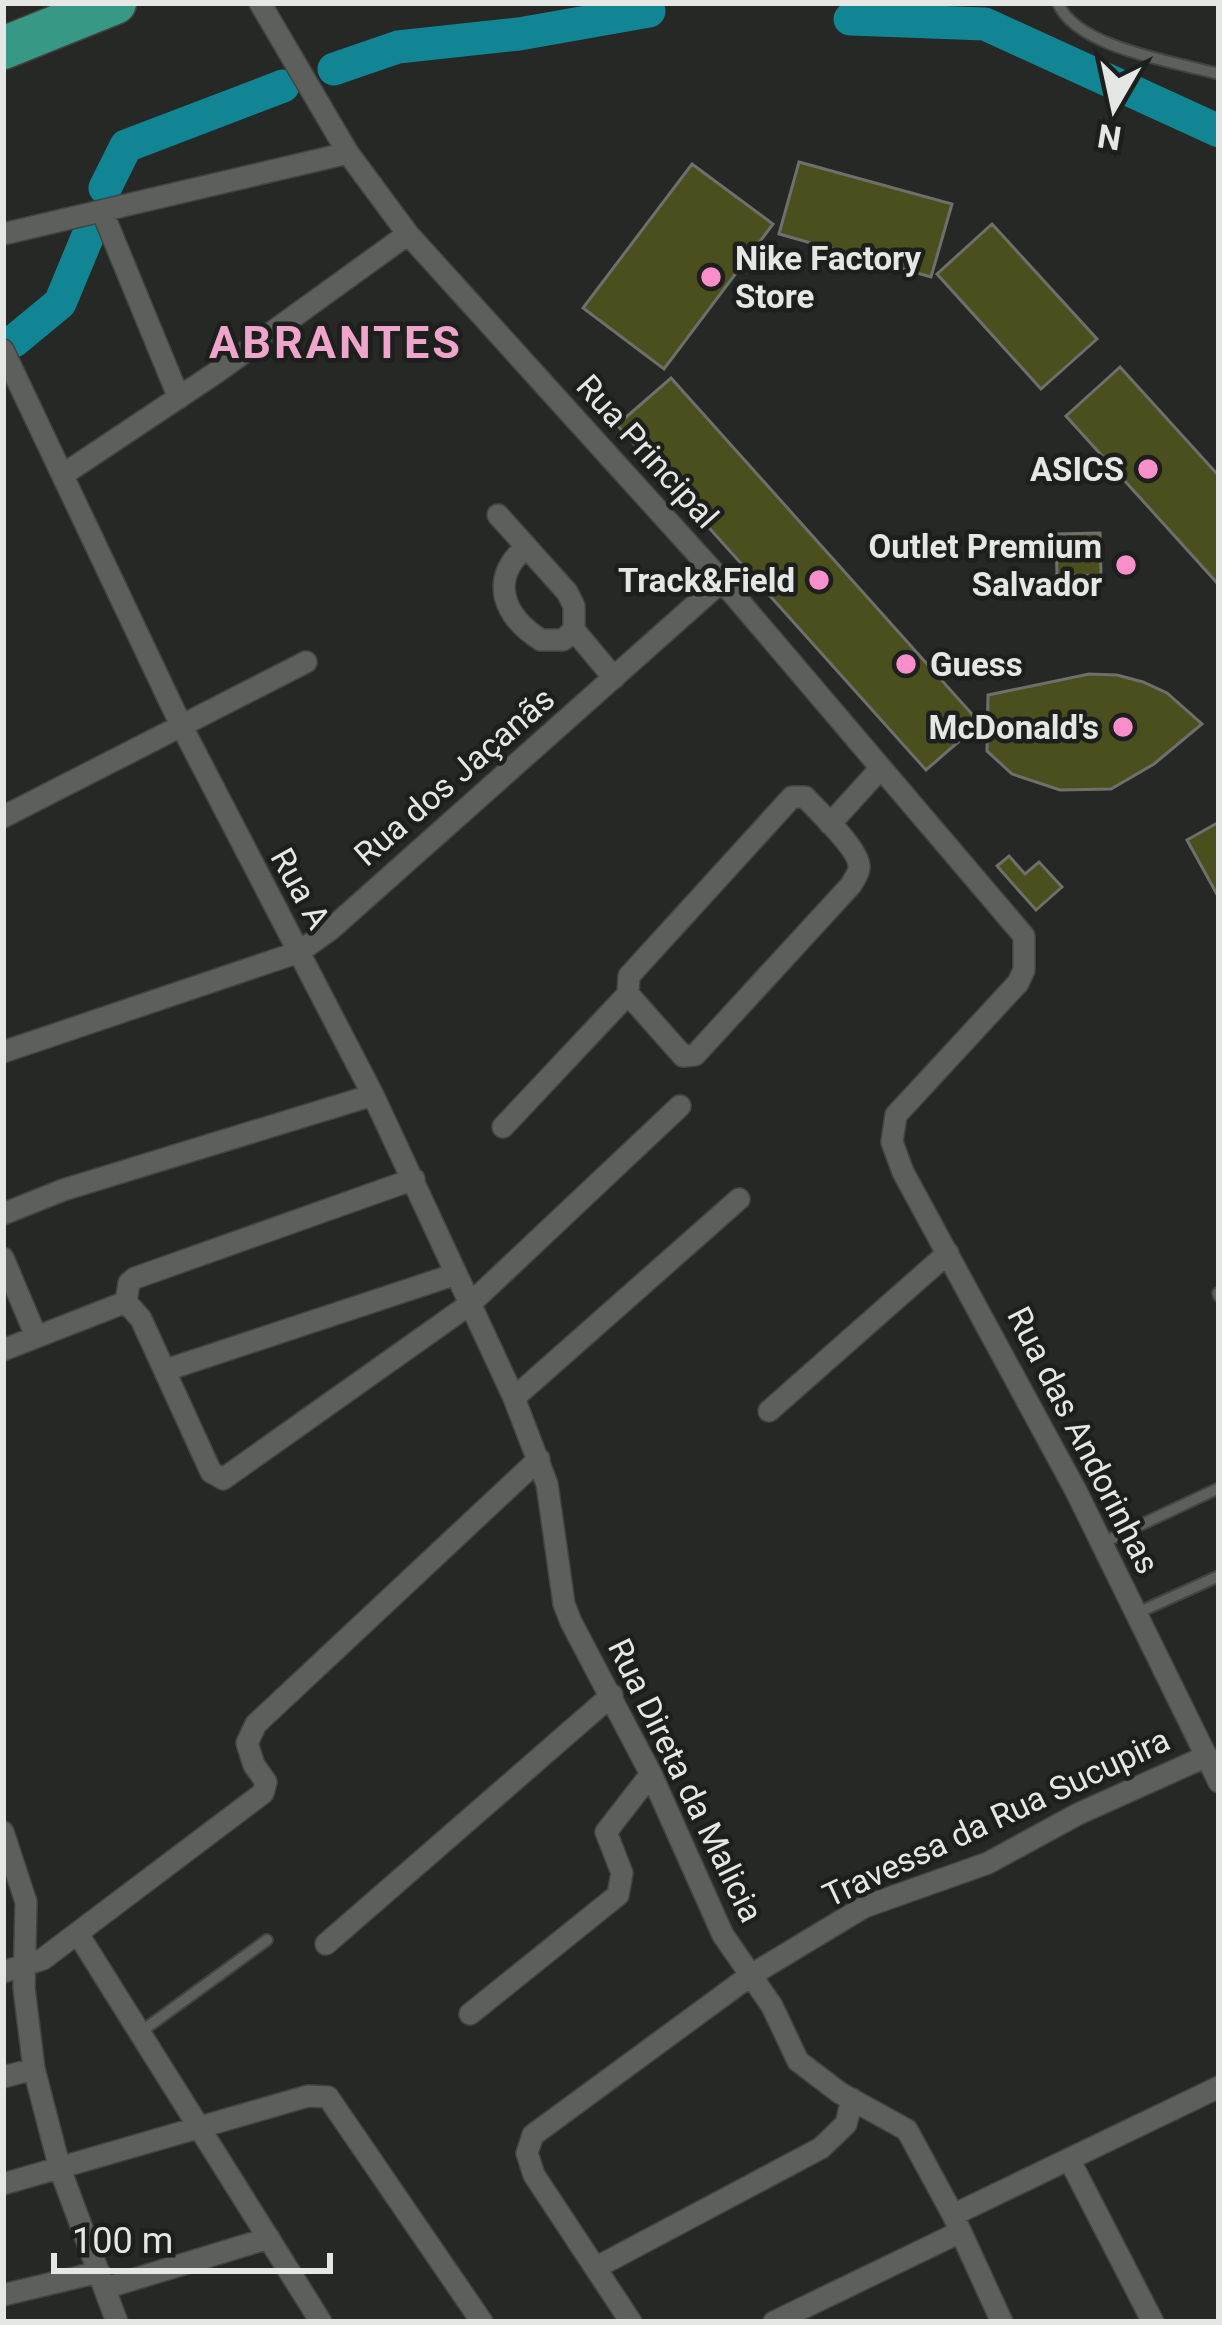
<svg xmlns="http://www.w3.org/2000/svg" width="1222" height="2325" font-family="Roboto,sans-serif">
	<style>
		.lines { fill: none; stroke-linecap: round; stroke-linejoin: round }
		.river { stroke: #118594; stroke-width: 33 }
		.building { fill: #4b4f1e; stroke: #6f6f6b; stroke-width: 3 }
		.lane-casing { stroke: #424442; stroke-width: 14 }
		.street-casing { stroke: #424442; stroke-width: 24 }
		.highway-casing { stroke: #424442; stroke-width: 45 }
		.lane { stroke: #5c5f5c; stroke-width: 10 }
		.street { stroke: #5c5f5c; stroke-width: 21 }
		.highway { stroke: #369885; stroke-width: 42 }
		.poi-dot { fill: #f98fca; stroke: #1c1f1c; stroke-width: 4.5 }
		.labels { text-anchor: middle; stroke-width: 9; stroke-linejoin: round; paint-order: stroke }
		.poi-label { font-size: 33px; font-weight: bold; fill: #e5e7e5; stroke: #1c1f1c; text-anchor: end }
		.street-label { font-size: 33px; fill: #e5e7e5; stroke: #1c1f1c }
		.district-label { font-size: 45px; font-weight: bold; letter-spacing: 3px; fill: #eea4cb; stroke: #1c1f1c }
	</style>
	<rect width="100%" height="100%" fill="#252825"/>
	<g class="lines">
		<!-- river -->
		<path class="river" d="M 850,19 L 985,24 L 1219,131
			M 334,69 L 398,47 L 519,34 L 649,11
			M 105,188 L 126,146 L 283,86
			M 14,341 L 60,303 L 87,238"/>
	</g>
	<!-- building -->
	<path class="building" d="M 799,162 L 952,204 L 931,277 L 779,234 Z
		M 692,164 L 773,224 L 664,369 L 583,308 Z
		M 992,224 L 1097,339 L 1041,389 L 937,274 Z
		M 1120,367 L 1219,476 L 1219,585 L 1066,416 Z
		M 671,378 L 980,723 L 926,770 L 617,425 Z
		M 1100,533 L 1101,575 L 1057,576 L 1056,534 Z
		M 1089,674 L 1117,675 L 1143,682 L 1167,693 L 1202,724 L 1154,764 L 1111,789 L 1060,790 L 1012,774 L 987,751 L 988,695 Z
		M 1219,822 L 1219,898 L 1187,840 Z
		M 1009,856 L 1025,874 L 1039,862 L 1062,887 L 1036,910 L 997,866 Z"/>
	<g class="lines">
		<defs>
			<path id="lane" d="M 1058,3 C 1076,48 1176,62 1219,74
				M 1218,1293 L 1219,1296
				M 1102,1543 L 1219,1488
				M 1137,1613 L 1219,1576
				M 142,2031 L 267,1940"/>
			<path id="street" d="M 260,3 L 348,153 L 408,234 L 722,581 L 1024,936 L 1024,970 L 1018,983 L 896,1115 L 892,1142 L 903,1172 L 1076,1491 L 1219,1782
				M 102,211 L 179,398
				M 3,234 L 348,153
				M 3,350 L 181,725 L 373,1095 L 514,1398 L 547,1484 L 564,1604 L 571,1622 L 651,1774 L 723,1935 L 772,2006 L 798,2061 L 840,2093 L 907,2130 L 953,2215 L 1002,2322
				M 64,474 L 217,372 L 408,234
				M 498,515 L 567,592 L 574,606 L 574,630 L 614,678
				M 525,548 C 489,579 503,616 541,640 L 563,640 L 574,630
				M 792,797 L 805,797 C 817,810 860,850 859,867 C 859,874 854,879 851,885 L 695,1055 L 683,1056 L 628,994 L 629,976 Z
				M 3,817 L 306,662
				M 830,824 L 881,768
				M 3,1052 L 299,952 L 331,929 L 722,581
				M 503,1127 L 628,994
				M 3,1214 L 63,1190 L 373,1095
				M 3,1258 L 36,1336
				M 126,1302 L 141,1319 L 211,1472 L 223,1479 L 470,1304 L 680,1106
				M 126,1302 L 129,1283 L 135,1278 L 414,1179
				M 3,1350 L 126,1302
				M 166,1370 L 456,1274
				M 514,1398 L 739,1199
				M 769,1411 L 948,1253
				M 3,1832 L 26,1902 L 24,1988 L 34,2069 L 60,2169 L 117,2322
				M 78,1934 L 321,2322
				M 326,1944 L 612,1695
				M 3,1972 L 43,1959 L 263,1793 L 266,1782 L 254,1765 L 247,1743 L 256,1724 L 539,1459
				M 470,2014 L 618,1895 L 622,1873 L 606,1832 L 651,1774
				M 3,2077 L 34,2069
				M 1069,2159 L 1153,2322
				M 3,2184 L 308,2096 L 328,2097 L 482,2322
				M 953,2215 L 1219,2087
				M 597,2267 L 821,2148 L 846,2124 L 852,2099
				M 105,2288 L 269,2238
				M 3,2295 L 99,2272
				M 631,2322 L 534,2175 L 527,2153 L 533,2135 L 751,1975 L 864,1907 L 988,1863 L 1078,1814 L 1207,1756
				M 774,2322 L 960,2232"/>
			<path id="highway" d="M 3,48 L 115,3"/>
		</defs>
		<!-- lane casing -->
		<use href="#lane" class="lane-casing"/>
		<!-- street casing -->
		<use href="#street" class="street-casing"/>
		<!-- highway casing -->
		<use href="#highway" class="highway-casing"/>
		<!-- lane -->
		<use href="#lane" class="lane"/>
		<!-- street -->
		<use href="#street" class="street"/>
		<!-- highway -->
		<use href="#highway" class="highway"/>
	</g>
	<!-- markers -->
	<g class="poi-dot">
		<circle cx="711" cy="277" r="12"/>
		<circle cx="1148" cy="469" r="12"/>
		<circle cx="1126" cy="565" r="12"/>
		<circle cx="819" cy="580" r="12"/>
		<circle cx="906" cy="664" r="12"/>
		<circle cx="1123" cy="727" r="12"/>
	</g>
	<g class="labels">
		<!-- poi labels -->
		<g class="poi-label">
			<text x="735" y="270" text-anchor="start">Nike Factory<tspan x="735" dy="38">Store</tspan></text>
			<text x="1124" y="481">ASICS</text>
			<text x="1102" y="558">Outlet Premium<tspan x="1102" dy="38">Salvador</tspan></text>
			<text x="795" y="592">Track&amp;Field</text>
			<text x="930" y="676" text-anchor="start">Guess</text>
			<text x="1099" y="739">McDonald's</text>
		</g>
		<!-- street labels -->
		<g class="street-label">
			<text transform="translate(648 451) rotate(48)" y="12">Rua Principal</text>
			<text transform="translate(454 776) rotate(-41)" y="12">Rua dos Jaçanãs</text>
			<text transform="translate(301 888) rotate(61)" y="12">Rua A</text>
			<text transform="translate(1084 1440) rotate(63)" y="12">Rua das Andorinhas</text>
			<text transform="translate(686 1780) rotate(64)" y="12">Rua Direta da Malicia</text>
			<text transform="translate(996 1817) rotate(-25)" y="12">Travessa da Rua Sucupira</text>
		</g>
		<!-- district labels -->
		<g class="district-label">
			<text x="336" y="358">ABRANTES</text>
		</g>
	</g>
	<!-- border -->
	<rect width="1222" height="2325" fill="none" stroke="#e5e7e5" stroke-width="12"/>
	<!-- north arrow -->
	<g transform="translate(1114 108) rotate(189)" stroke="#1c1f1c" stroke-width="9" paint-order="stroke">
	<path d="M0-9L21 45L0 30L-21 45Z" fill="#e5e7e5"/>
	<text y="-18" font-size="33" font-weight="bold" text-anchor="middle" fill="#e5e7e5">N</text>
	</g>
	<!-- scale -->
	<path d="M54 2253v18h276v-18" fill="none" stroke="#e5e7e5" stroke-width="6"/>
	<text x="72" y="2253" font-size="36" fill="#e5e7e5" stroke="#1c1f1c" stroke-width="9" paint-order="stroke">100 m</text>
</svg>
